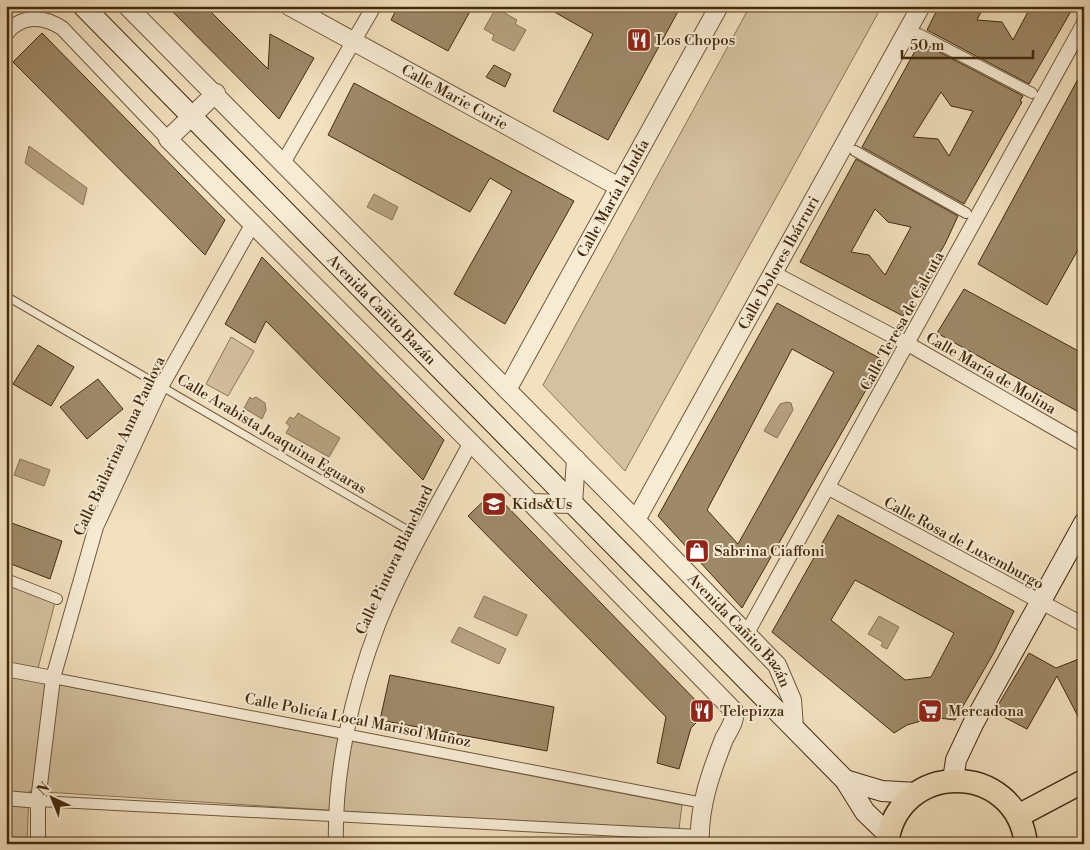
<svg xmlns="http://www.w3.org/2000/svg" width="1090" height="850" font-family="'Libre Bodoni',serif">
	<style>
		.green { fill: #d4c1a0; stroke: #8c7656 }
		.water { fill: #b7a282; stroke: #897253 }
		.building { fill: #9e8969; stroke: #442a0d; fill-rule: evenodd }
		.lines { fill: none; stroke-linecap: round; stroke-linejoin: round }
		.service-casing { stroke: #705839; stroke-width: 9 }
		.pedestrian-casing { stroke: #705839; stroke-width: 12 }
		.minor-casing { stroke: #705839; stroke-width: 16 }
		.tertiary-casing { stroke: #705839; stroke-width: 20 }
		.secondary-casing { stroke: #442a0d; stroke-width: 22 }
		.primary-casing { stroke: #442a0d; stroke-width: 25 }
		.service { stroke: #f7ebd5; stroke-width: 7 }
		.pedestrian { stroke: #f7ebd5; stroke-width: 10 }
		.minor { stroke: #f7ebd5; stroke-width: 14 }
		.tertiary { stroke: #f7ebd5; stroke-width: 18 }
		.secondary { stroke: #f7ebd5; stroke-width: 20 }
		.primary { stroke: #f2e0be; stroke-width: 22 }
		.labels { text-anchor: middle; stroke-width: 4; stroke-linejoin: round; paint-order: stroke }
		.poi-label { font-size: 15px; fill: #442a0d; stroke: #f7ebd5; text-anchor: start }
		.street-label { font-size: 15px; fill: #442a0d; stroke: #f7ebd5 }
	</style>
	<rect width="100%" height="100%" fill="#f2e0be"/>
	<filter id="stains"><feTurbulence type="fractalNoise" baseFrequency=".004" numOctaves="4"/><feColorMatrix values="0 0 0 0 .2 0 0 0 0 .09 0 0 0 0 .02 0 0 0 .5 -.17"/></filter>
	<radialGradient id="worn" r=".72"><stop offset=".6" stop-color="#630" stop-opacity="0"/><stop offset="1" stop-color="#630" stop-opacity=".3"/></radialGradient>
	<!-- green -->
	<path class="green" d="M 750,6 L 882,6 L 625,471 L 543,385 Z
		M 231,337 L 254,351 L 228,396 L 206,384 Z
		M 6,583 L 55,602 L 35,680 L 682,805 L 679,829 L 420,816 L 29,791 L 27,844 L 6,844 Z"/>
	<!-- water -->
	<path class="water" d="M 496,8 L 517,20 L 515,24 L 526,30 L 514,51 L 492,40 L 494,35 L 484,29 Z
		M 29,146 L 87,188 L 83,205 L 25,163 Z
		M 374,194 L 398,207 L 392,220 L 367,207 Z
		M 250,397 L 252,399 L 256,397 L 265,403 L 266,410 L 262,419 L 244,408 Z
		M 787,402 L 791,403 L 793,410 L 777,438 L 764,431 L 780,404 Z
		M 298,413 L 340,438 L 329,457 L 286,433 L 290,426 L 286,423 L 290,417 L 294,419 Z
		M 20,459 L 50,470 L 44,486 L 14,475 Z
		M 484,596 L 527,615 L 517,636 L 474,617 Z
		M 879,616 L 899,627 L 887,649 L 881,646 L 883,642 L 868,634 Z
		M 459,627 L 506,649 L 499,664 L 451,642 Z"/>
	<!-- building -->
	<path class="building" d="M 167,6 L 205,6 L 268,69 L 270,34 L 314,58 L 279,119 Z
		M 398,6 L 473,6 L 448,51 L 391,20 Z
		M 544,6 L 681,6 L 608,140 L 553,111 L 593,34 Z
		M 939,6 L 984,6 L 977,20 L 1002,22 L 1013,40 L 1031,6 L 1074,6 L 1029,84 L 927,30 Z
		M 42,33 L 225,220 L 205,255 L 13,62 Z
		M 920,42 L 1023,96 L 1020,101 L 1022,102 L 964,204 L 862,147 ZM 941,92 L 951,106 L 973,111 L 949,156 L 938,139 L 913,137 Z
		M 494,65 L 511,74 L 505,87 L 486,77 Z
		M 1084,68 L 1084,239 L 1047,305 L 978,264 Z
		M 354,83 L 574,201 L 505,324 L 454,294 L 512,191 L 490,178 L 470,212 L 328,135 Z
		M 856,159 L 958,216 L 945,244 L 903,316 L 800,262 ZM 875,209 L 888,222 L 911,227 L 885,275 L 869,255 L 851,252 Z
		M 262,257 L 444,440 L 423,480 L 266,321 L 255,343 L 225,324 Z
		M 964,289 L 1084,354 L 1084,415 L 937,333 Z
		M 777,303 L 883,360 L 742,608 L 658,516 ZM 792,349 L 834,372 L 738,544 L 707,510 Z
		M 38,345 L 74,367 L 51,406 L 13,384 Z
		M 98,379 L 123,409 L 87,439 L 60,407 Z
		M 493,492 L 707,712 L 691,728 L 679,769 L 657,763 L 666,717 L 468,516 Z
		M 838,515 L 1014,611 L 993,654 L 955,720 L 939,718 L 921,721 L 907,725 L 894,733 L 772,632 ZM 855,580 L 954,633 L 931,677 L 905,680 L 831,620 Z
		M 6,521 L 62,541 L 50,579 L 6,562 Z
		M 1029,653 L 1056,668 L 1084,657 L 1084,728 L 1057,676 L 1027,729 L 994,712 Z
		M 390,675 L 554,707 L 547,751 L 380,720 Z"/>
	<g class="lines">
		<defs>
			<path id="service" d="M 6,296 L 420,537"/>
			<path id="pedestrian" d="M 919,34 L 1032,93
				M 855,151 L 966,213
				M 6,579 L 57,599
				M 53,678 L 703,803
				M 38,801 L 699,835"/>
			<path id="minor" d="M 6,34 C 21,14 44,16 62,28 L 168,139
				M 283,163 L 374,6
				M 775,274 L 908,344 L 1084,445
				M 829,488 L 1084,625
				M 747,633 L 1084,23
				M 6,669 L 53,678
				M 6,798 L 38,801
				M 38,844 L 38,801 L 53,678 L 96,527 L 162,385 L 252,225
				M 336,844 C 334,771 352,693 378,625 C 403,562 439,503 471,442"/>
			<g id="tertiary">
				<path id="s1" d="M 127,6 L 636,520 L 777,665 L 792,700 L 794,728"/>
				<path id="s2" d="M 289,6 L 619,187"/>
				<path d="M 216,93 L 168,139 L 531,503 L 734,711 C 736,721 728,731 724,739 C 711,772 698,808 700,844"/>
				<path id="s3" d="M 507,390 L 719,6"/>
				<path d="M 531,503 L 573,504 L 576,459"/>
				<path id="s4" d="M 636,520 L 921,6"/>
			</g>
			<g id="secondary">
				<path id="s5" d="M 83,6 L 845,780 L 865,812 L 889,835"/>
				<path d="M 845,780 L 882,791 L 917,793"/>
				<path d="M 953,780 L 956,760 L 973,724 L 1084,523"/>
			</g>
			<path id="primary" d="M 1018,816 L 1084,781
				M 887,844 C 897,760 1016,760 1026,844"/>
		</defs>
		<!-- service casing -->
		<use href="#service" class="service-casing"/>
		<!-- pedestrian casing -->
		<use href="#pedestrian" class="pedestrian-casing"/>
		<!-- minor casing -->
		<use href="#minor" class="minor-casing"/>
		<!-- tertiary casing -->
		<use href="#tertiary" class="tertiary-casing"/>
		<!-- secondary casing -->
		<use href="#secondary" class="secondary-casing"/>
		<!-- primary casing -->
		<use href="#primary" class="primary-casing"/>
		<!-- service -->
		<use href="#service" class="service"/>
		<!-- pedestrian -->
		<use href="#pedestrian" class="pedestrian"/>
		<!-- minor -->
		<use href="#minor" class="minor"/>
		<!-- tertiary -->
		<use href="#tertiary" class="tertiary"/>
		<!-- secondary -->
		<use href="#secondary" class="secondary"/>
		<!-- primary -->
		<use href="#primary" class="primary"/>
	</g>
	<!-- icons -->
	<defs>
		<symbol id="restaurant-square" viewBox="-11 -11 22 22"><rect x="-9" y="-9" width="18" height="18" rx="4" fill="#8f2418" stroke="#f7ebd5"/><path d="M-5-6h1v4h1v-4h1v4h1v-4h1v5L-1.5 .5V6h-2V.5L-5-1ZM5-6V6H3V1.5H1.5Q1.5-4 5-6Z" fill="#fff"/></symbol>
		<symbol id="school-square" viewBox="-11 -11 22 22"><rect x="-9" y="-9" width="18" height="18" rx="4" fill="#8f2418" stroke="#f7ebd5"/><path d="M0-5L7-2L0 1L-7-2ZM-4 1L0 2.5L4 1V4Q0 6-4 4Z" fill="#fff"/></symbol>
		<symbol id="shop-square" viewBox="-11 -11 22 22"><rect x="-9" y="-9" width="18" height="18" rx="4" fill="#8f2418" stroke="#f7ebd5"/><path d="M-5-2.5h2.3a2.7 3.5 0 0 1 5.4 0H5L5.5 6h-11ZM-1.5-2.5h3a1.5 2.3 0 0 0-3 0Z" fill="#fff"/></symbol>
		<symbol id="supermarket-square" viewBox="-11 -11 22 22"><rect x="-9" y="-9" width="18" height="18" rx="4" fill="#8f2418" stroke="#f7ebd5"/><path d="M-6-5.5h2.5l.6 2H6L4.5 2H-2.5L-4.4-4H-6ZM-1.5 3.2a1.3 1.3 0 1 0 .1 0ZM3 3.2a1.3 1.3 0 1 0 .1 0Z" fill="#fff"/></symbol>
	</defs>
	<g fill-rule="evenodd">
		<use href="#restaurant-square" x="625" y="26" width="28" height="28"/>
		<use href="#school-square" x="480" y="490" width="28" height="28"/>
		<use href="#shop-square" x="683" y="537" width="28" height="28"/>
		<use href="#restaurant-square" x="688" y="697" width="28" height="28"/>
		<use href="#supermarket-square" x="916" y="697" width="28" height="28"/>
	</g>
	<g class="labels">
		<!-- poi labels -->
		<g class="poi-label">
			<text x="656" y="45">Los Chopos</text>
			<text x="512" y="509">Kids&amp;Us</text>
			<text x="714" y="556">Sabrina Ciaffoni</text>
			<text x="720" y="716">Telepizza</text>
			<text x="948" y="716">Mercadona</text>
		</g>
		<!-- street labels -->
		<g class="street-label">
			<text dy="5" stroke="none"><textPath href="#s2" startOffset="189">Calle Marie Curie</textPath></text>
			<text dy="5" stroke="none"><textPath href="#s3" startOffset="219">Calle María la Judía</textPath></text>
			<text dy="5" stroke="none"><textPath href="#s4" startOffset="294">Calle Dolores Ibárruri</textPath></text>
			<text dy="5" stroke="none"><textPath href="#s5" startOffset="426">Avenida Cañito Bazán</textPath></text>
			<text transform="translate(902 321) rotate(-61)" y="5">Calle Teresa de Calcuta</text>
			<text transform="translate(991 373) rotate(30)" y="5">Calle María de Molina</text>
			<text transform="translate(272 434) rotate(31)" y="5">Calle Arabista Joaquina Eguaras</text>
			<text transform="translate(119 446) rotate(-65)" y="5">Calle Bailarina Anna Paulova</text>
			<text transform="translate(964 543) rotate(28)" y="5">Calle Rosa de Luxemburgo</text>
			<text transform="translate(394 560) rotate(-65)" y="5">Calle Pintora Blanchard</text>
			<text dy="5" stroke="none"><textPath href="#s1" startOffset="875">Avenida Cañito Bazán</textPath></text>
			<text transform="translate(358 720) rotate(11)" y="5">Calle Policía Local Marisol Muñoz</text>
		</g>
	</g>
	<!-- margin -->
	<rect width="1090" height="850" fill="none" stroke="#f2e0be" stroke-width="25"/>
	<rect x="8" y="8" width="1075" height="835" fill="none" stroke="#442a0d" stroke-width="2.5"/>
	<rect x="12" y="12" width="1065" height="825" fill="none" stroke="#442a0d"/>
	<!-- north arrow -->
	<g transform="translate(52 798) rotate(316)" stroke="#f7ebd5" stroke-width="4" paint-order="stroke">
	<path d="M0-4L9 19L0 12L-9 19Z" fill="#442a0d"/>
	<text y="-8" font-size="14" font-weight="bold" text-anchor="middle" fill="#442a0d">N</text>
	</g>
	<!-- scale -->
	<path d="M902 50v8h131v-8" fill="none" stroke="#442a0d" stroke-width="2.5"/>
	<text x="910" y="50" font-size="15" fill="#442a0d" stroke="#f7ebd5" stroke-width="4" paint-order="stroke">50 m</text>
	<rect width="100%" height="100%" filter="url(#stains)"/>
	<rect width="100%" height="100%" fill="url(#worn)"/>
</svg>
